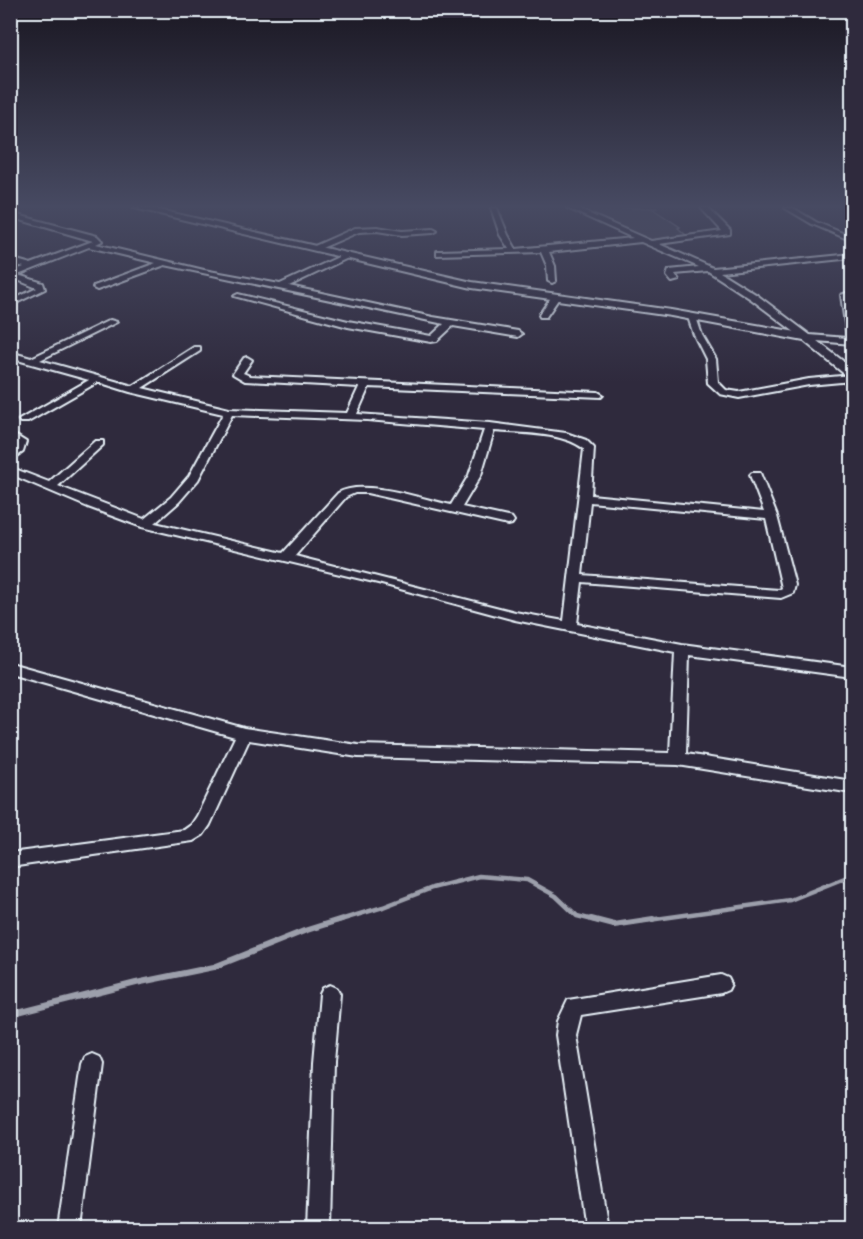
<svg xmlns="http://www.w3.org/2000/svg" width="863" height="1239" font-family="'Shantell Sans',sans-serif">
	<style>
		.green { fill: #464455; stroke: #979aa6; stroke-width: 1.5 }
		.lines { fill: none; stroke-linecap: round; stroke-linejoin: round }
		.stream-far1 { stroke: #9c9fab; stroke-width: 4.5 }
		.stream { stroke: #9c9fab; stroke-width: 6 }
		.street-casing { stroke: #e8f1f8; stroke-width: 4 }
		.secondary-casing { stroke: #e8f1f8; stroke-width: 4 }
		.street { fill: #2f2a3d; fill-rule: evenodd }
		.secondary { fill: #2f2a3d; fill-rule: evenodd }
	</style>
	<rect width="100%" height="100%" fill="#2f2a3d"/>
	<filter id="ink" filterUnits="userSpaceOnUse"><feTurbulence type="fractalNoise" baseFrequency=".0167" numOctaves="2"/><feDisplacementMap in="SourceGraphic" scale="12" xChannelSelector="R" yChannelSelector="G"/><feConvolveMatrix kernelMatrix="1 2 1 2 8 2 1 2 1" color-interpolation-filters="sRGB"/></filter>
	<g filter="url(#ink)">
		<!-- green -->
		<path class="green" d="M 574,208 L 658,208 L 653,209 L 680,227 L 678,228 L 687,236 L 648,241 Z"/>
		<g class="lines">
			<!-- stream-far1 -->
			<path class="stream-far1" d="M 337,921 L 383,907 L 432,888 L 479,876 L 527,880 L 556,896 L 577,916 L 597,921
				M 642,921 L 790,900 L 852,875"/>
			<!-- stream -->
			<path class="stream" d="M 591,919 L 614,925 L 653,919
				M 10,1015 L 136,983 L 214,967 L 304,931 L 342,919"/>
			<defs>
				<path id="street" d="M 491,208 L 497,208 L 508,235 L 516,249 L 633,238 L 567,208 L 576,208 L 651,241 L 722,231 L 701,208 L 708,208 L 730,230 L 730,234 L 659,244 L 713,268 L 852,254 L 852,258 L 720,272 L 757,295 L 810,335 L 847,338 L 841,295 L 852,291 L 852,295 L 849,296 L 852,315 L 852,344 L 805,340 L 751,299 L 708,271 L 675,274 L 679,280 L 672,282 L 667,276 L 669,270 L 699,267 L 641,242 L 549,252 L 555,266 L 556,281 L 552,283 L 548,281 L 547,266 L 541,252 L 437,255 L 437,251 L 440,251 L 509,249 L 500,235 Z
					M 785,208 L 793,208 L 816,222 L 852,237 L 852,241 L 812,224 Z
					M 10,213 L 97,236 L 102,241 L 96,244 L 204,270 L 280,284 L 347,253 L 351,255 L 350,257 L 289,286 L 433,317 L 518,331 L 522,334 L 518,337 L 453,326 L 437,341 L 431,342 L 348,327 L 234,296 L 238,294 L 348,321 L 431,336 L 444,324 L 165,265 L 97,290 L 93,288 L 94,286 L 156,263 L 89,247 L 18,275 L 43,283 L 45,289 L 10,306 L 10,301 L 37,288 L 10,277 L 10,272 L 24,267 L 10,263 L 10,258 L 31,264 L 93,241 L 10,217 Z
					M 377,227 L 402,231 L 433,229 L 437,231 L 433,233 L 402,235 L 377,231 L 359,232 L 317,250 L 310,248 L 355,228 Z
					M 552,296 L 559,298 L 546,317 L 540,317 L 539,315 Z
					M 692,314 L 696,317 L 702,335 L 716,359 L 718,382 L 726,390 L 739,392 L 809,379 L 852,375 L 852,381 L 809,385 L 739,398 L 720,394 L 708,383 L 706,359 L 694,335 L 688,317 Z
					M 110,320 L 117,322 L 40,360 L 133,386 L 194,347 L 200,347 L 200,351 L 142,388 L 229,409 L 347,413 L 359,387 L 245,381 L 233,374 L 244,358 L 247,357 L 252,360 L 243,373 L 250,376 L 598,392 L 603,395 L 601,397 L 369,387 L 357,414 L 490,423 L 566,433 L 586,440 L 594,448 L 591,495 L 764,512 L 750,475 L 752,473 L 760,473 L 777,516 L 795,585 L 793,593 L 781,598 L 582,582 L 577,624 L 682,644 L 852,667 L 852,677 L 689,655 L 686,754 L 852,781 L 852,793 L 678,765 L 358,757 L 249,740 L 210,825 L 203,835 L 193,841 L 10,867 L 10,853 L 184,830 L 191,825 L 197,816 L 235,737 L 10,673 L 10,663 L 244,728 L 358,745 L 670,753 L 675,652 L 515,620 L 378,583 L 142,527 L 88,507 L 10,474 L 10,467 L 49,482 L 95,441 L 103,441 L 103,445 L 58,486 L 144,519 L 171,497 L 189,476 L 223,414 L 130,392 L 98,382 L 28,422 L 20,422 L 19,420 L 89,380 L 10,358 L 10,352 L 31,358 ZM 232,415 L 367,420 L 484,430 L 469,475 L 451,505 C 422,499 363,478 338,493 L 283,553 L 155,523 L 179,502 L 198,480 ZM 494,431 C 519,433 564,432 584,449 L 564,621 L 515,612 L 295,556 L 346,497 L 355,493 L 367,493 L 508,525 L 512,524 L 514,521 L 512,518 L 462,507 L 481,475 ZM 590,502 L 766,519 L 782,588 L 779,590 L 582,575 Z
					M 10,432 L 26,442 L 23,452 L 10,461 L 10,452 L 15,443 L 10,440 Z
					M 721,975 L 728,978 L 731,984 L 728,990 L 721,993 L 581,1015 L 576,1035 L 608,1228 L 585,1228 L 556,1035 L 558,1021 L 568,1000 Z
					M 330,985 L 337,988 L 340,994 L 334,1062 L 330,1228 L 307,1228 L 314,1062 L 320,994 L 323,988 Z
					M 92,1054 L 99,1057 L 102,1064 L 81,1228 L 58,1228 L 82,1064 L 85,1057 Z"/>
				<path id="secondary" d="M 134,208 L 151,208 L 472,282 L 671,310 L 808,334 L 852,368 L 852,378 L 848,377 L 804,341 L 671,316 L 472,288 Z"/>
			</defs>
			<!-- street casing -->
			<use href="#street" class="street-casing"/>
			<!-- secondary casing -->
			<use href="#secondary" class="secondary-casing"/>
			<!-- street -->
			<use href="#street" class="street"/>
			<!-- secondary -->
			<use href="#secondary" class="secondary"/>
		</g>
	</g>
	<!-- sky -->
	<linearGradient id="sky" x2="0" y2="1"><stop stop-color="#1a1722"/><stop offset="0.54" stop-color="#474a62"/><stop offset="1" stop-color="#474a62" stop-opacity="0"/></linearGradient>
	<rect width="863" height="382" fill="url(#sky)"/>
	<!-- margin -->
	<rect width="863" height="1239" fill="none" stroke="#2f2a3d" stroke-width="36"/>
	<rect x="18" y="18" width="827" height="1203" fill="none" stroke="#e8f1f8" stroke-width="2" filter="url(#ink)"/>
</svg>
